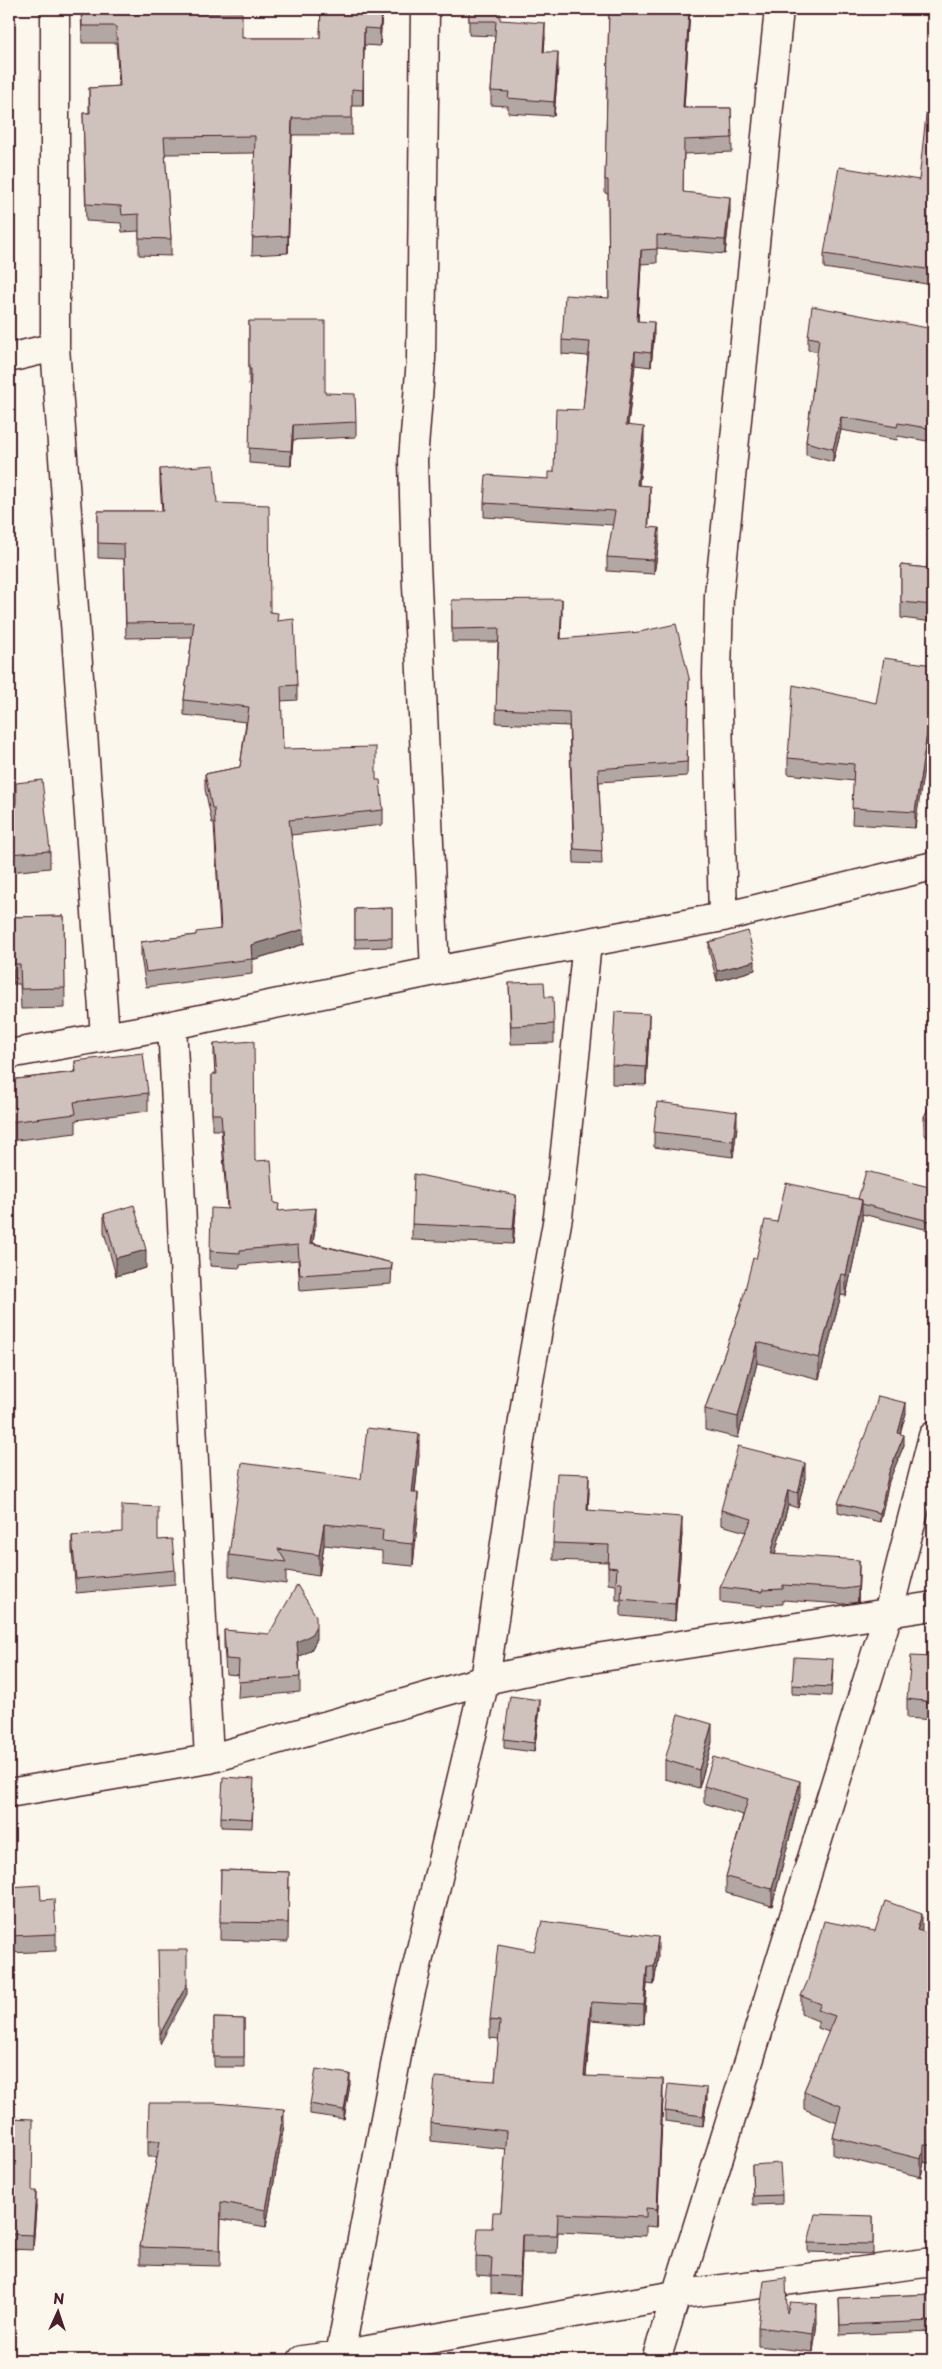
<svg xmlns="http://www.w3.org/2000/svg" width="942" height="2369" font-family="'Playpen Sans',sans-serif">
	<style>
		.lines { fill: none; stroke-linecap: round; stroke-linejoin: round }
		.minor-casing { stroke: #4a1f2b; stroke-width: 31 }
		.minor { stroke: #fbf7ec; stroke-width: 28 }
		.wall { fill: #b2a7a2; stroke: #4a1f2b }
		.shaded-wall { fill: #918884; stroke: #4a1f2b }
		.building { fill: #cfc2bc; stroke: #4a1f2b }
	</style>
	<rect width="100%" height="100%" fill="#fbf7ec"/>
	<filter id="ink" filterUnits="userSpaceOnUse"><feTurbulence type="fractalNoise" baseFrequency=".02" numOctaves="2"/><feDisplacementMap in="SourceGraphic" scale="10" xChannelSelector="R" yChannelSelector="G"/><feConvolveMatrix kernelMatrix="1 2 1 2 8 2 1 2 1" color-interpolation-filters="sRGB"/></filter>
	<g filter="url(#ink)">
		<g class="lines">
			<defs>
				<path id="minor" d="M 55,9 L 55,347 L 105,1036
					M 425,9 L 421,359 L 413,460 L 416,564 L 435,971
					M 9,358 L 55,347
					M 723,917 L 717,674 L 719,595 L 779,9
					M 587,943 L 558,1217 L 528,1386 L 485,1680 L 402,2029 L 340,2355 L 675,2295 L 933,2262
					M 172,1025 L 209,1759
					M 9,1054 L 172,1025 L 435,971 L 723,917 L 933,866
					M 9,1793 L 209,1759 L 485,1680 L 564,1663 L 933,1606
					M 302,2360 L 340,2355
					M 656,2360 L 888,1614 L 933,1436"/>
			</defs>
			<!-- minor casing -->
			<use href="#minor" class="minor-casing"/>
			<!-- minor -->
			<use href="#minor" class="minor"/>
		</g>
		<!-- wall -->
		<path class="wall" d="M 81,9 L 120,9 L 120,14 L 242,38 L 320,38 L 321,9 L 382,9 L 380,46 L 364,45 L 363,106 L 352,106 L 352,135 L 292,135 L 288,253 L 252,255 L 255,153 L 165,154 L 171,239 L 171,256 L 139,255 L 139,231 L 122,232 L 121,223 L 86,221 L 83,113 L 89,113 L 89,88 L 119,86 L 116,43 L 82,43 Z
			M 469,9 L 500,20 L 545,37 L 544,52 L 558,67 L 554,116 L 508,113 L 508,106 L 491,105 L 491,91 L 495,36 L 469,35 Z
			M 609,9 L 690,9 L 684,108 L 731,108 L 732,152 L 684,154 L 683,192 L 730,211 L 725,254 L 657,248 L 657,263 L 641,264 L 638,321 L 654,336 L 651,367 L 635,365 L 628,425 L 644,441 L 639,485 L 650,500 L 648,527 L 659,542 L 654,574 L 607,571 L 607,557 L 613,525 L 484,517 L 484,503 L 549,479 L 554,472 L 583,410 L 588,356 L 562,354 L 562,340 L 609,298 L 608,194 L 605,193 L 605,180 Z
			M 933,98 L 933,285 L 824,268 L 824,254 L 919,180 Z
			M 249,321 L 356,422 L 356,437 L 293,440 L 291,466 L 249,463 L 251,385 L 249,385 Z
			M 933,329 L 933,442 L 898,436 L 897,440 L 841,430 L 833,462 L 806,455 L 806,442 L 818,351 L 808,350 L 808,337 Z
			M 160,469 L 217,503 L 270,612 L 278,621 L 297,685 L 297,700 L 281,701 L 283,749 L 376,780 L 383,810 L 383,825 L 291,835 L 304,944 L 252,960 L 252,974 L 146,987 L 141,957 L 141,942 L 196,935 L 220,929 L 214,823 L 212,823 L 205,789 L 205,774 L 240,767 L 246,722 L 184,715 L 184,700 L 192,637 L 126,638 L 124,559 L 98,558 L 98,511 L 162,511 L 160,484 Z
			M 933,556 L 933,622 L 901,618 L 901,565 L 927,568 Z
			M 452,600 L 562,612 L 561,639 L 689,678 L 687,776 L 599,782 L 602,864 L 574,863 L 569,726 L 496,723 L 498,642 L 452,642 Z
			M 933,665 L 915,828 L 852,824 L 854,781 L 788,774 L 788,758 L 876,703 Z
			M 9,808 L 50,851 L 50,868 L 9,872 Z
			M 392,908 L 392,947 L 355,948 L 355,909 Z
			M 9,911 L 10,917 L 64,916 L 65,1008 L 21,1009 L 20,984 L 13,984 L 13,969 L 9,970 Z
			M 709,942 L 755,970 L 717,981 L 709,951 Z
			M 509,983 L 545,997 L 554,1024 L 554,1043 L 511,1044 Z
			M 649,1032 L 646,1085 L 612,1084 L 612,1065 Z
			M 214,1044 L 255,1161 L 274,1203 L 279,1211 L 316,1223 L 313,1243 L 392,1263 L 391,1284 L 300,1291 L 298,1260 L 240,1265 L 240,1268 L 210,1266 L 210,1251 L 227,1208 L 221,1130 L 212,1130 L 212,1074 L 215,1074 L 214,1059 Z
			M 75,1061 L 148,1093 L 148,1111 L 76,1120 L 76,1133 L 9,1141 L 9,1080 L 75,1072 Z
			M 933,1099 L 933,1140 L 924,1135 L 924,1117 Z
			M 737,1127 L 733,1157 L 654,1147 L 654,1132 Z
			M 933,1188 L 933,1231 L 862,1214 L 862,1221 L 846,1296 L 841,1295 L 819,1379 L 757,1363 L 738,1438 L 705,1430 L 705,1409 L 740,1309 L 756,1259 L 777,1222 L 858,1199 Z
			M 516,1211 L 513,1244 L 412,1240 L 412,1224 Z
			M 104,1214 L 146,1268 L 116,1276 L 104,1232 Z
			M 906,1413 L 900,1434 L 904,1445 L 889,1481 L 880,1522 L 838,1512 L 838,1503 Z
			M 419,1455 L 415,1493 L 418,1515 L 413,1566 L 382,1563 L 382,1551 L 324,1545 L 319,1576 L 286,1571 L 286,1584 L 229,1576 L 229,1555 L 361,1479 Z
			M 805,1478 L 798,1508 L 788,1505 L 775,1554 L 859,1575 L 858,1602 L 844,1604 L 783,1600 L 783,1604 L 762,1605 L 762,1607 L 720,1602 L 720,1587 L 746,1532 L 721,1525 L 721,1510 Z
			M 589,1492 L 588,1510 L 682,1534 L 675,1621 L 621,1616 L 621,1600 L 616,1600 L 616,1585 L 608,1584 L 608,1562 L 553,1560 L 553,1543 Z
			M 72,1536 L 158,1540 L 175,1570 L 175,1584 L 76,1593 L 72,1550 Z
			M 224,1630 L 316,1641 L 311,1650 L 299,1657 L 300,1677 L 300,1692 L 238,1698 L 239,1675 L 226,1674 L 224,1645 Z
			M 933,1657 L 933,1720 L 907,1718 L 907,1699 Z
			M 833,1669 L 831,1696 L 792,1694 L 792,1685 Z
			M 540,1709 L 534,1752 L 504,1748 L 504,1739 Z
			M 712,1742 L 699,1788 L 665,1779 L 665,1760 Z
			M 704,1786 L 800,1797 L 772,1906 L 726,1893 L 726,1877 L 743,1815 L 704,1803 Z
			M 254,1788 L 252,1828 L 221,1827 L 221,1817 Z
			M 221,1870 L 289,1872 L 288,1942 L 220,1940 Z
			M 9,1887 L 41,1900 L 56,1934 L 56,1951 L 9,1953 Z
			M 875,1931 L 922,1932 L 933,1935 L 933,2164 L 924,2162 L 921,2177 L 833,2155 L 833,2137 L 837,2123 L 804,2109 L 804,2091 L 829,2032 L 818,2028 L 818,2021 L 801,2014 L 801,1996 Z
			M 534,1951 L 658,1956 L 654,1985 L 647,1984 L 644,2024 L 591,2020 L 586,2076 L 663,2097 L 657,2227 L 646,2226 L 646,2236 L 558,2232 L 557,2253 L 522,2253 L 520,2295 L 491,2293 L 491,2276 L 476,2275 L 476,2257 L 501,2212 L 506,2149 L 431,2141 L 431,2123 L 495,2081 L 499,2039 L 490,2038 L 490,2020 Z
			M 214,2018 L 244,2019 L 244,2067 L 214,2067 Z
			M 350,2084 L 344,2119 L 310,2114 L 310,2104 Z
			M 707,2098 L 703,2126 L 665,2121 L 665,2111 Z
			M 9,2118 L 32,2191 L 36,2207 L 33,2250 L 9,2249 Z
			M 284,2125 L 266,2227 L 221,2219 L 220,2266 L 140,2264 L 140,2247 L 157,2157 L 148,2157 L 148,2141 Z
			M 752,2165 L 782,2195 L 782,2204 L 753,2205 Z
			M 873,2216 L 873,2254 L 808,2252 L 808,2243 Z
			M 933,2294 L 933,2331 L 840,2335 L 839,2298 Z
			M 787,2313 L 817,2322 L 813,2352 L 758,2346 L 758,2327 Z"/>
		<!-- shaded-wall -->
		<path class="shaded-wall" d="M 381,9 L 382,9 L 380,46 L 380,29 Z
			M 689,9 L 690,9 L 683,122 L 683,108 Z
			M 545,23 L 545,37 L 543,67 L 543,52 Z
			M 364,28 L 364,45 L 363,106 L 363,90 Z
			M 558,52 L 558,67 L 554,116 L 554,102 Z
			M 292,118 L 292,135 L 288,253 L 288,236 Z
			M 730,197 L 730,211 L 725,254 L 725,240 Z
			M 641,250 L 641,264 L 637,335 L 637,321 Z
			M 654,322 L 654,336 L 651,367 L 651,353 Z
			M 635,351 L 635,365 L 626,439 L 626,425 Z
			M 841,417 L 841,430 L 833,462 L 833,449 Z
			M 293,425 L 293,440 L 291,466 L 291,451 Z
			M 644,427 L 644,441 L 637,499 L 637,485 Z
			M 650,486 L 650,500 L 648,541 L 648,527 Z
			M 659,528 L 659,542 L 654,574 L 654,560 Z
			M 562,599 L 562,612 L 560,653 L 560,639 Z
			M 933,694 L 933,710 L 915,828 L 915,812 Z
			M 304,929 L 304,944 L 252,960 L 251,945 Z
			M 755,961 L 755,970 L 717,981 L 717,971 Z
			M 649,1014 L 649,1032 L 646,1085 L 646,1067 Z
			M 737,1112 L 737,1127 L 733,1157 L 733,1141 Z
			M 516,1195 L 516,1211 L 513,1244 L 513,1229 Z
			M 862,1200 L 862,1221 L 846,1296 L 846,1275 Z
			M 316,1208 L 316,1223 L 310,1258 L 310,1243 Z
			M 146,1250 L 146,1268 L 116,1276 L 116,1258 Z
			M 841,1274 L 841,1295 L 819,1379 L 819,1358 Z
			M 757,1342 L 757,1363 L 738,1438 L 738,1417 Z
			M 906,1403 L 906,1413 L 898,1442 L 898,1433 Z
			M 419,1434 L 419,1455 L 412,1514 L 412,1493 Z
			M 904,1435 L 904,1445 L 889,1481 L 880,1522 L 880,1513 L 889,1472 Z
			M 805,1463 L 805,1478 L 798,1508 L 798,1493 Z
			M 589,1474 L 589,1492 L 587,1527 L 587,1510 Z
			M 788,1490 L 788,1505 L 771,1569 L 771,1554 Z
			M 418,1493 L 418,1515 L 413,1566 L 413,1544 Z
			M 682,1517 L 682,1534 L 675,1621 L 675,1604 Z
			M 324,1524 L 324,1545 L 319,1576 L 319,1555 Z
			M 859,1560 L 859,1575 L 858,1602 L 858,1587 Z
			M 316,1626 L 316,1641 L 311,1650 L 297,1658 L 297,1642 Z
			M 540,1700 L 540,1709 L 534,1752 L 534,1743 Z
			M 712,1724 L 712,1742 L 699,1788 L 699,1770 Z
			M 800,1781 L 800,1797 L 772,1906 L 772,1889 Z
			M 922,1914 L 922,1932 L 917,1930 Z
			M 658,1937 L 658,1956 L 654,1985 L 654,1967 Z
			M 647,1966 L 647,1984 L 644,2024 L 644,2005 Z
			M 187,1984 L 187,1994 L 160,2044 L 160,2034 Z
			M 591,2002 L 591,2020 L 584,2095 L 584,2076 Z
			M 350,2074 L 350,2084 L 344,2119 L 344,2110 Z
			M 663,2079 L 663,2097 L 657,2227 L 657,2209 Z
			M 707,2088 L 707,2098 L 703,2126 L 703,2116 Z
			M 284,2109 L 284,2125 L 266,2227 L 266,2210 Z
			M 924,2144 L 924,2162 L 921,2177 L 921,2159 Z
			M 36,2191 L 36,2207 L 33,2250 L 33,2235 Z
			M 522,2235 L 522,2253 L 520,2295 L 520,2277 Z
			M 817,2304 L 817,2322 L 813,2352 L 813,2334 Z"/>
		<!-- building -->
		<path class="building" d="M 82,9 L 120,9 L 120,14 L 242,13 L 242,38 L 320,38 L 321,9 L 381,9 L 380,29 L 364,28 L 363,90 L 352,89 L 352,118 L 292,118 L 288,236 L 252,238 L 255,136 L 164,137 L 171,239 L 139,238 L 139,214 L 122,215 L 121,206 L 86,204 L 83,113 L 90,113 L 89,88 L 120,86 L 116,26 L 82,26 Z
			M 469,9 L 500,9 L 500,20 L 545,23 L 543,52 L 558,52 L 554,102 L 508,98 L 509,92 L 491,91 L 496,21 L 469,21 Z
			M 609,9 L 689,9 L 683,108 L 731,108 L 732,138 L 684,140 L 683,192 L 730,197 L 725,240 L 657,235 L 657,249 L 641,250 L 637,321 L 654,322 L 651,353 L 635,351 L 626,425 L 644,427 L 637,485 L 650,486 L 648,527 L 659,528 L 654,560 L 607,557 L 615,511 L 484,503 L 486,475 L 549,479 L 549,472 L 554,472 L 556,409 L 583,410 L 590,342 L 562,340 L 565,295 L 609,298 L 608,180 L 605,180 Z
			M 928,97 L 933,98 L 933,270 L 824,254 L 839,167 L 919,180 Z
			M 812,306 L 933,329 L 933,429 L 898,423 L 897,427 L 841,417 L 833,449 L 806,442 L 819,339 L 808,337 Z
			M 249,321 L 325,321 L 325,393 L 355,394 L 356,422 L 293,425 L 291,451 L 249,448 L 251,369 L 249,369 Z
			M 214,465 L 217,503 L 269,505 L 270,612 L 278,613 L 277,621 L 294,619 L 297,685 L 281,686 L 283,749 L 376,747 L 376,780 L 380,780 L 383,810 L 289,820 L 304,929 L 251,945 L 252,959 L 146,972 L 141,942 L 196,935 L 196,932 L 221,929 L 214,808 L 212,808 L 205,774 L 240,767 L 249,707 L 184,700 L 194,622 L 126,623 L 124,544 L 98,543 L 98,511 L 163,511 L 160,469 Z
			M 928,555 L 933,556 L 933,605 L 901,602 L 901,565 L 927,568 Z
			M 562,599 L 560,639 L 639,632 L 676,624 L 689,678 L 687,762 L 598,769 L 602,851 L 574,849 L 569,712 L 496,709 L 499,628 L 452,629 L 452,600 Z
			M 884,658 L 933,665 L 933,694 L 915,812 L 852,808 L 854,764 L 788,758 L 793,685 L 876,703 Z
			M 42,780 L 50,851 L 9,854 L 9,808 L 16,807 L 16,783 Z
			M 392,908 L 392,938 L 355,939 L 355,909 Z
			M 9,911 L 10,917 L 64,916 L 65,988 L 21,989 L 20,964 L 13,964 L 13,950 L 9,950 Z
			M 748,931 L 755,961 L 717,971 L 709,942 Z
			M 544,982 L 545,997 L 553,997 L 554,1024 L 511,1026 L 509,983 Z
			M 615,1012 L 649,1014 L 646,1067 L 612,1065 Z
			M 254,1041 L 255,1161 L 271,1160 L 274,1203 L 279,1204 L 278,1211 L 316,1208 L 310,1243 L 392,1263 L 391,1269 L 300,1275 L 298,1245 L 240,1250 L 240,1253 L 210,1251 L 211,1208 L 228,1209 L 221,1114 L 212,1114 L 212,1074 L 217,1074 L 214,1044 Z
			M 143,1053 L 148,1093 L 74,1102 L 76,1114 L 9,1122 L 9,1080 L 76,1072 L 75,1061 Z
			M 933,1099 L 933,1122 L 924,1117 Z
			M 657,1102 L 737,1112 L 733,1141 L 654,1132 Z
			M 866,1171 L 933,1188 L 933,1222 L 862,1204 L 862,1200 L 858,1199 Z
			M 414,1174 L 516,1195 L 513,1229 L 412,1224 Z
			M 786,1183 L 862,1200 L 846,1275 L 841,1274 L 819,1358 L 757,1342 L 738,1417 L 705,1409 L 740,1309 L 753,1258 L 756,1259 L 765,1220 L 777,1222 Z
			M 134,1205 L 146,1250 L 116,1258 L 104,1214 Z
			M 878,1396 L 906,1403 L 898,1433 L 904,1435 L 889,1472 L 880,1513 L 838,1503 L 874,1412 Z
			M 367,1428 L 419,1434 L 412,1493 L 418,1493 L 413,1544 L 382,1541 L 383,1530 L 324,1524 L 319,1555 L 278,1549 L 286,1562 L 229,1555 L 242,1463 L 361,1479 Z
			M 738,1446 L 805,1463 L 798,1493 L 788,1490 L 771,1554 L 859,1560 L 858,1587 L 844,1589 L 783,1585 L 783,1589 L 762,1590 L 762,1592 L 720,1587 L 752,1519 L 721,1510 Z
			M 557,1473 L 589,1474 L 587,1510 L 682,1517 L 675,1604 L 621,1599 L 622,1583 L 616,1582 L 617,1568 L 608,1567 L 609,1545 L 553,1543 Z
			M 122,1505 L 158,1507 L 158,1540 L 172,1539 L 175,1570 L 76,1579 L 72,1536 L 122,1532 Z
			M 297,1585 L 316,1616 L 316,1626 L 311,1635 L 297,1642 L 300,1677 L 238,1682 L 239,1660 L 226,1659 L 224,1630 L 269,1634 Z
			M 911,1656 L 933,1657 L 933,1702 L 907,1699 Z
			M 794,1657 L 833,1659 L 831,1687 L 792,1685 Z
			M 510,1696 L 540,1700 L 534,1743 L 504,1739 Z
			M 678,1714 L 712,1724 L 699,1770 L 665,1760 Z
			M 713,1757 L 800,1781 L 772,1889 L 726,1877 L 748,1799 L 704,1786 Z
			M 223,1777 L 254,1779 L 252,1819 L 221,1817 Z
			M 221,1870 L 289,1872 L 288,1923 L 220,1922 Z
			M 40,1885 L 41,1900 L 54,1899 L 56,1934 L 9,1936 L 9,1887 Z
			M 885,1901 L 922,1914 L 917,1930 L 933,1935 L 933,1945 L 931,1951 L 933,1951 L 933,2146 L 924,2144 L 921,2159 L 833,2137 L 841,2106 L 804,2091 L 835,2016 L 818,2010 L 821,2004 L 801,1996 L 808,1980 L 824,1921 L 875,1931 Z
			M 542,1921 L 658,1937 L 654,1967 L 647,1966 L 644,2005 L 591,2002 L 584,2076 L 663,2079 L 657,2209 L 646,2208 L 646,2217 L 558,2214 L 557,2235 L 522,2235 L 520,2277 L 491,2275 L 492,2258 L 476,2257 L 478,2228 L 492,2228 L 493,2212 L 501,2212 L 507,2131 L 431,2123 L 435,2077 L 495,2081 L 500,2021 L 490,2020 L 498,1944 L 534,1951 Z
			M 158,1950 L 187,1950 L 187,1984 L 160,2034 Z
			M 214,2018 L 244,2019 L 244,2057 L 214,2057 Z
			M 316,2069 L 350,2074 L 344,2110 L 310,2104 Z
			M 668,2084 L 707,2088 L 703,2116 L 665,2111 Z
			M 149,2103 L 214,2103 L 284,2109 L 266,2210 L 221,2202 L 220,2250 L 140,2247 L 160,2141 L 148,2141 Z
			M 9,2118 L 33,2119 L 32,2191 L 36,2191 L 33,2235 L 9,2234 Z
			M 780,2163 L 782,2195 L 753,2196 L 752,2165 Z
			M 815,2214 L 873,2216 L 873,2244 L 808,2243 Z
			M 786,2278 L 787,2313 L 790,2302 L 817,2304 L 813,2334 L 758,2327 L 764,2281 Z
			M 933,2294 L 933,2321 L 840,2325 L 839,2298 Z"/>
	</g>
	<!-- margin -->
	<rect width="942" height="2369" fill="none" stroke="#fbf7ec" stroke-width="30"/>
	<rect x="15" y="15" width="912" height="2339" fill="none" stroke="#4a1f2b" stroke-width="2" filter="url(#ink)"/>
	<!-- north arrow -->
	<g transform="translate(58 2312) rotate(3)" stroke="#fbf7ec" stroke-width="4" paint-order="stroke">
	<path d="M0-4L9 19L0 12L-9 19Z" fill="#4a1f2b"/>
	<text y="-8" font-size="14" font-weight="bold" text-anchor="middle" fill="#4a1f2b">N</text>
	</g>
</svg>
